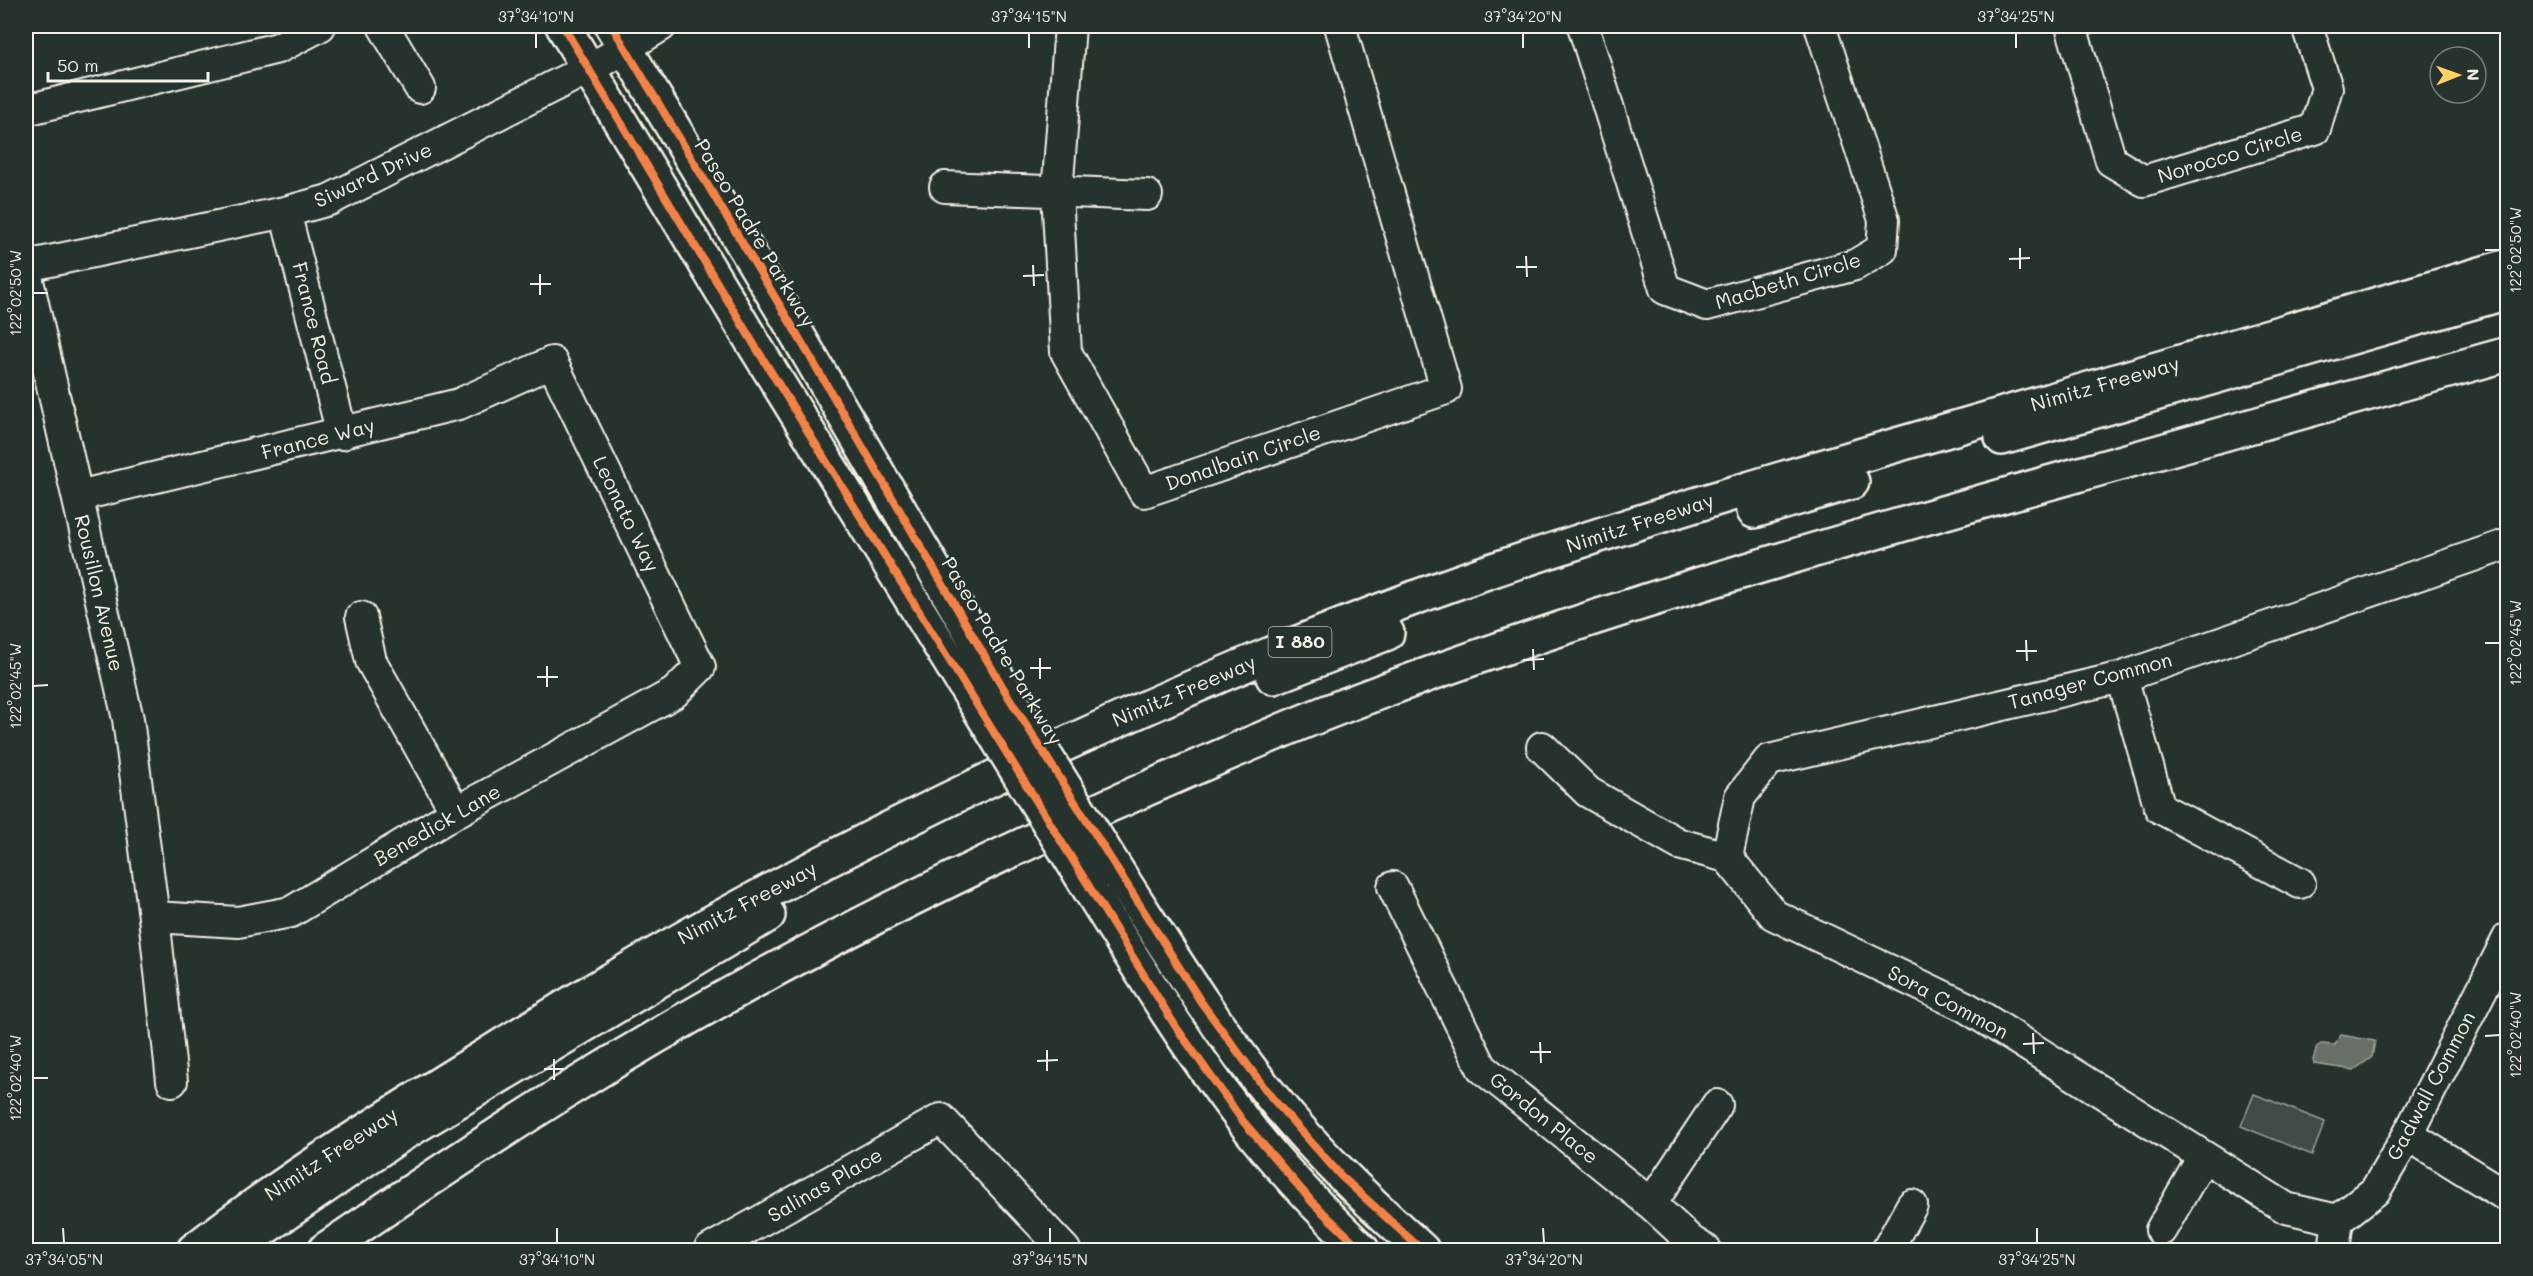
<svg xmlns="http://www.w3.org/2000/svg" width="2533" height="1276" font-family="Mali,sans-serif">
	<style>
		.green { fill: #414b45; stroke: #9a9e96; stroke-width: 1.5 }
		.water { fill: #676f68; stroke: #9fa39b; stroke-width: 1.5 }
		.lines { fill: none; stroke-linecap: round; stroke-linejoin: round }
		.minor-casing { stroke: #f4f1e8; stroke-width: 34 }
		.major-casing { stroke: #f4f1e8; stroke-width: 38 }
		.highway-casing { stroke: #f4f1e8; stroke-width: 38 }
		.minor { stroke: #26332d; stroke-width: 30 }
		.major { stroke: #26332d; stroke-width: 33 }
		.highway { stroke: #26332d; stroke-width: 33 }
		.major-bridge-casing { stroke: #f4f1e8; stroke-width: 38; stroke-linecap: butt }
		.major-bridge { stroke: #26332d; stroke-width: 33 }
		.cycleway-casing { stroke: #26332d; stroke-width: 11 }
		.cycleway { stroke: #f48246; stroke-width: 8 }
		.ticks { fill: none; stroke: #f4f1e8; stroke-width: 2 }
		.labels { text-anchor: middle; stroke-width: 5; stroke-linejoin: round; paint-order: stroke }
		.shield { fill: #26332d; stroke: #b6b8b0; stroke-width: 1.5 }
		.shield-label { font-size: 18px; font-weight: bold; fill: #f4f1e8 }
		.street-label { font-size: 20px; fill: #f4f1e8; stroke: #26332d }
		.neatline { fill: none; stroke: #f4f1e8; stroke-width: 2 }
		.ticks-label { font-size: 15px; text-anchor: middle; fill: #f4f1e8 }
	</style>
	<rect width="100%" height="100%" fill="#26332d"/>
	<filter id="ink" filterUnits="userSpaceOnUse"><feTurbulence type="fractalNoise" baseFrequency=".0167" numOctaves="2"/><feDisplacementMap in="SourceGraphic" scale="12" xChannelSelector="R" yChannelSelector="G"/><feConvolveMatrix kernelMatrix="1 2 1 2 8 2 1 2 1" color-interpolation-filters="sRGB"/></filter>
	<g filter="url(#ink)">
		<!-- green -->
		<path class="green" d="M 2254,1094 L 2325,1122 L 2312,1155 L 2241,1126 Z"/>
		<!-- water -->
		<path class="water" d="M 2341,1035 L 2375,1041 L 2372,1057 L 2354,1070 L 2314,1064 L 2313,1060 L 2317,1047 L 2321,1044 L 2335,1045 Z"/>
		<g class="lines">
			<defs>
				<path id="minor" d="M 383,26 L 420,88
					M 1070,26 L 1057,193 L 1066,352 L 1144,492 L 1446,389 L 1340,26
					M 1583,26 L 1665,289 L 1707,305 L 1855,265 L 1882,249 L 1884,220 L 1820,26
					M 2071,26 L 2111,161 L 2144,181 L 2315,129 L 2327,88 L 2307,26
					M 26,110 L 278,48 L 320,26
					M 945,187 L 1147,195
					M 285,212 L 342,434
					M 26,266 L 285,212 L 329,200 L 605,60 L 661,26
					M 26,272 L 128,719 L 154,917 L 172,1081
					M 78,496 L 459,404 L 552,362 L 700,667 L 674,693 L 456,812 L 291,912 L 238,922 L 154,917
					M 361,617 L 371,661 L 456,812
					M 2122,677 L 2160,808 L 2300,883
					M 1542,747 L 1588,792 L 1679,844 L 1727,857
					M 1727,857 L 1740,797 L 1769,760 L 2122,677 L 2508,544
					M 1727,857 L 1774,915 L 1966,1007 L 2286,1208 L 2338,1220
					M 1393,887 L 1482,1068 L 1651,1204 L 1691,1241 L 1706,1250
					M 2408,1135 L 2508,1197
					M 1651,1204 L 1717,1105
					M 2338,1220 L 2375,1191 L 2408,1135 L 2508,938
					M 2161,1230 L 2203,1157
					M 709,1250 L 941,1119 L 1065,1250
					M 1887,1250 L 1912,1205
					M 2334,1250 L 2338,1220"/>
				<path id="major" d="M 563,26 L 755,346 L 978,707
					M 612,26 L 791,324 L 1008,696
					M 1122,879 C 1170,953 1216,1028 1272,1097 C 1317,1153 1369,1202 1422,1250
					M 1092,893 C 1140,970 1187,1047 1242,1119 C 1278,1166 1319,1209 1362,1250"/>
				<path id="highway" d="M 2002,438 L 2508,292
					M 1754,511 L 1852,482
					M 1273,677 L 1387,633
					M 194,1250 C 288,1178 389,1115 490,1053 C 677,936 872,832 1072,741 C 1207,679 1344,621 1484,573 C 1649,517 1816,468 1983,420 C 2158,368 2333,317 2508,266
					M 232,1250 L 399,1136 L 768,915
					M 325,1250 C 407,1194 489,1139 574,1086 C 746,979 927,887 1112,804 C 1189,770 1265,736 1343,706 C 1559,623 1780,559 2002,496 C 2171,449 2339,401 2508,354"/>
			</defs>
			<!-- minor casing -->
			<use href="#minor" class="minor-casing"/>
			<!-- major casing -->
			<use href="#major" class="major-casing"/>
			<!-- highway casing -->
			<use href="#highway" class="highway-casing"/>
			<!-- minor -->
			<use href="#minor" class="minor"/>
			<!-- major -->
			<use href="#major" class="major"/>
			<!-- highway -->
			<use href="#highway" class="highway"/>
			<defs>
				<path id="major-bridge" d="M 1008,696 L 1122,879
					M 978,707 L 1092,893"/>
			</defs>
			<!-- major-bridge casing -->
			<use href="#major-bridge" class="major-bridge-casing"/>
			<!-- major-bridge -->
			<use href="#major-bridge" class="major-bridge"/>
			<defs>
				<path id="cycleway" d="M 563,26 L 755,346 L 1176,1027 L 1242,1120 L 1313,1203 L 1362,1250
					M 612,26 L 791,324 L 1008,696 L 1201,1002 L 1272,1098 L 1341,1176 L 1422,1250"/>
			</defs>
			<!-- cycleway casing -->
			<use href="#cycleway" class="cycleway-casing"/>
			<!-- cycleway -->
			<use href="#cycleway" class="cycleway"/>
		</g>
	</g>
	<!-- ticks -->
	<path class="ticks" d="M 536,33 L 536,48M 1029,33 L 1029,48M 1523,33 L 1523,48M 2016,33 L 2016,48M 2020,248 L 2020,269M 2485,250 L 2500,250M 1526,256 L 1527,277M 2009,259 L 2030,258M 1033,265 L 1034,286M 1516,267 L 1537,267M 540,274 L 540,295M 1023,276 L 1044,275M 530,284 L 551,284M 33,293 L 48,293M 2026,640 L 2027,661M 2485,643 L 2500,643M 1533,649 L 1534,670M 2016,651 L 2037,651M 1040,658 L 1040,679M 1523,660 L 1544,659M 547,666 L 547,687M 1030,668 L 1051,668M 537,677 L 558,677M 33,686 L 48,685M 2033,1033 L 2034,1054M 2485,1036 L 2500,1035M 1540,1042 L 1541,1063M 2023,1044 L 2044,1043M 1047,1050 L 1047,1071M 1530,1052 L 1551,1052M 554,1059 L 554,1080M 1037,1061 L 1058,1060M 544,1069 L 564,1069M 33,1078 L 48,1078M 63,1228 L 64,1243M 557,1228 L 557,1243M 1050,1228 L 1050,1243M 1543,1228 L 1544,1243M 2037,1228 L 2037,1243"/>
	<g class="labels">
		<!-- shield labels -->
		<rect class="shield" x="1268.5" y="627" width="63" height="30" rx="4.5"/>
		<g class="shield-label">
			<text x="1300" y="648">I 880</text>
		</g>
		<!-- street labels -->
		<g class="street-label">
			<text transform="translate(2230 155) rotate(-17)" y="7">Norocco Circle</text>
			<text transform="translate(373 175) rotate(-25)" y="7">Siward Drive</text>
			<text transform="translate(755 233) rotate(59)" y="7">Paseo Padre Parkway</text>
			<text transform="translate(1788 281) rotate(-17)" y="7">Macbeth Circle</text>
			<text transform="translate(314 323) rotate(76)" y="7">France Road</text>
			<text transform="translate(2105 384) rotate(-16)" y="7">Nimitz Freeway</text>
			<text transform="translate(318 439) rotate(-14)" y="7">France Way</text>
			<text transform="translate(1243 458) rotate(-19)" y="7">Donalbain Circle</text>
			<text transform="translate(626 514) rotate(64)" y="7">Leonato Way</text>
			<text transform="translate(1640 523) rotate(-18)" y="7">Nimitz Freeway</text>
			<text transform="translate(99 593) rotate(77)" y="7">Rousillon Avenue</text>
			<text transform="translate(1002 651) rotate(59)" y="7">Paseo Padre Parkway</text>
			<text transform="translate(2090 681) rotate(-15)" y="7">Tanager Common</text>
			<text transform="translate(1184 691) rotate(-23)" y="7">Nimitz Freeway</text>
			<text transform="translate(437 825) rotate(-30)" y="7">Benedick Lane</text>
			<text transform="translate(747 903) rotate(-28)" y="7">Nimitz Freeway</text>
			<text transform="translate(1948 1002) rotate(28)" y="7">Sora Common</text>
			<text transform="translate(2431 1086) rotate(-62)" y="7">Gadwall Common</text>
			<text transform="translate(1544 1118) rotate(39)" y="7">Gordon Place</text>
			<text transform="translate(331 1154) rotate(-33)" y="7">Nimitz Freeway</text>
			<text transform="translate(825 1185) rotate(-30)" y="7">Salinas Place</text>
		</g>
	</g>
	<!-- margin -->
	<rect width="2533" height="1276" fill="none" stroke="#26332d" stroke-width="66"/>
	<!-- north arrow -->
	<g transform="translate(2458 75) rotate(89)"><circle r="28" fill="#26332d" stroke="#787f78" stroke-width="1.5"/>
	<path d="M0-4.5L10 22L0 15L-10 22Z" fill="#ffd166"/>
	<text y="-9" font-size="16" font-weight="bold" text-anchor="middle" fill="#f4f1e8">N</text>
	</g>
	<!-- scale -->
	<path d="M48 72v9h160v-9" fill="none" stroke="#f4f1e8" stroke-width="3"/>
	<text x="57" y="72" font-size="18" fill="#f4f1e8" stroke="#26332d" stroke-width="4.5" paint-order="stroke">50 m</text>
	<rect x="33" y="33" width="2467" height="1210" class="neatline"/>
	<g class="ticks-label">
		<text x="536" y="22">37°34'10"N</text>
		<text x="1029" y="22">37°34'15"N</text>
		<text x="1523" y="22">37°34'20"N</text>
		<text x="2016" y="22">37°34'25"N</text>
		<text transform="translate(2516 250) rotate(-90)" y="5">122°02'50"W</text>
		<text transform="translate(16 293) rotate(-90)" y="5">122°02'50"W</text>
		<text transform="translate(2516 643) rotate(-90)" y="5">122°02'45"W</text>
		<text transform="translate(16 686) rotate(-90)" y="5">122°02'45"W</text>
		<text transform="translate(2516 1035) rotate(-90)" y="5">122°02'40"W</text>
		<text transform="translate(16 1078) rotate(-90)" y="5">122°02'40"W</text>
		<text x="64" y="1265">37°34'05"N</text>
		<text x="557" y="1265">37°34'10"N</text>
		<text x="1050" y="1265">37°34'15"N</text>
		<text x="1544" y="1265">37°34'20"N</text>
		<text x="2037" y="1265">37°34'25"N</text>
	</g>
</svg>
